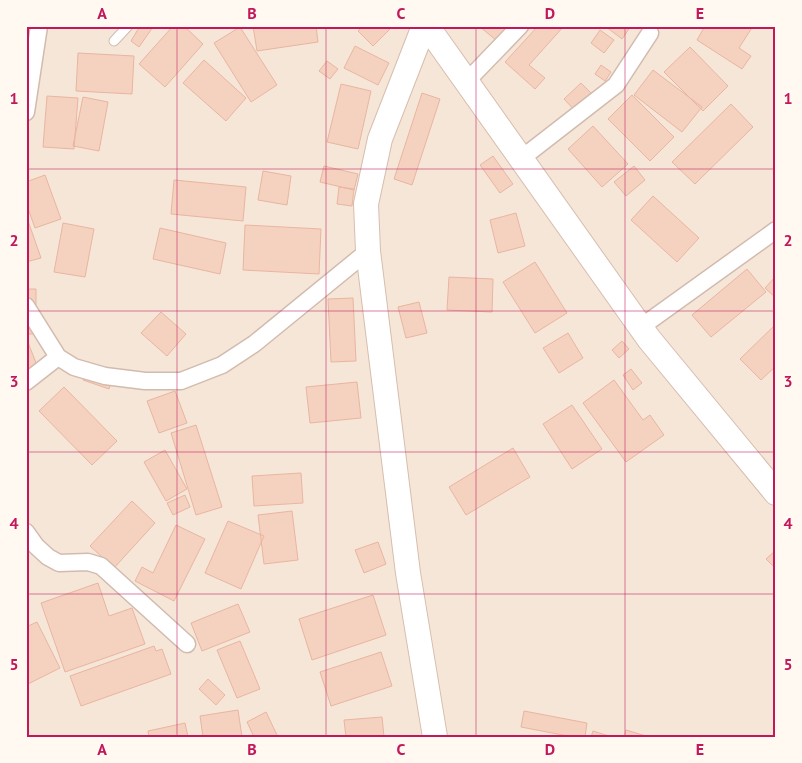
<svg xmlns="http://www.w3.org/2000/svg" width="802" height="763" font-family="'PT Sans',sans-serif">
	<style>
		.residential { fill: #f6e6d8 }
		.building { fill: #f5d1c0; stroke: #e9b5a0 }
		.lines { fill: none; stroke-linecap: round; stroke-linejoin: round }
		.lane-casing { stroke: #d2bbae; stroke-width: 11 }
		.street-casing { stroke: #d2bbae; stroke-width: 19 }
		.secondary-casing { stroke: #d7bdae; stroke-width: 26 }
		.lane { stroke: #fff; stroke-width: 9 }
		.street { stroke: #fff; stroke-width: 16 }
		.secondary { stroke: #fff; stroke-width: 24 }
		.grid { fill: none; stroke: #c2185b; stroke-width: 1; stroke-opacity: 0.55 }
		.neatline { fill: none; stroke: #c2185b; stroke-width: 2 }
		.grid-label { font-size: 16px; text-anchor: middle; font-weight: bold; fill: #c2185b }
	</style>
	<rect width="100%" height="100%" fill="#fef5eb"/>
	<!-- residential -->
	<path class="residential" d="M 26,26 L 776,26 L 776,737 L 26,737 Z"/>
	<!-- building -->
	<path class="building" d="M 140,26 L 151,26 L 153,27 L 139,47 L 131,41 Z
		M 173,26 L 184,26 L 203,44 L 165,87 L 139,64 Z
		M 253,26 L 316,26 L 318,42 L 257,51 Z
		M 363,26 L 393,26 L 373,46 L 358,31 Z
		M 479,26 L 510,26 L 497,41 Z
		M 538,26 L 564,26 L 529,65 L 545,78 L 535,89 L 505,62 Z
		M 605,26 L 631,26 L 622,39 Z
		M 705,26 L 753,26 L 739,48 L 751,56 L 742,69 L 697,40 Z
		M 240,27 L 277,85 L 251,102 L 214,43 Z
		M 600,30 L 614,40 L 604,53 L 591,43 Z
		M 355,46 L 389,63 L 378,85 L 344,68 Z
		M 690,47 L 728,86 L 703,111 L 664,72 Z
		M 78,53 L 134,56 L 132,94 L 76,91 Z
		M 204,60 L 246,98 L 226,121 L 183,83 Z
		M 327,61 L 338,69 L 330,79 L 319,71 Z
		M 601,65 L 611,72 L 605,81 L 595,74 Z
		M 653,70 L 702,107 L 682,132 L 634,95 Z
		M 581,83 L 596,98 L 579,115 L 564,99 Z
		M 341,84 L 371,91 L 358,149 L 327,142 Z
		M 422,93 L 440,99 L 412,185 L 394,179 Z
		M 632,95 L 674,137 L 650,161 L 608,119 Z
		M 47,96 L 78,98 L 74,149 L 43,147 Z
		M 83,97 L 108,102 L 99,151 L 73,146 Z
		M 731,104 L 753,127 L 695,184 L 672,162 Z
		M 593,126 L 628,164 L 602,187 L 568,149 Z
		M 493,156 L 513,184 L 500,193 L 480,165 Z
		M 324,166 L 358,174 L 354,190 L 320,182 Z
		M 634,166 L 645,180 L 626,196 L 614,182 Z
		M 263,171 L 291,176 L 287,205 L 258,200 Z
		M 45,175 L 61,219 L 35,228 L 26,203 L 26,182 Z
		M 174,180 L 246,187 L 243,221 L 171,214 Z
		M 339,187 L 354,189 L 352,206 L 337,204 Z
		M 653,196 L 699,238 L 677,262 L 631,220 Z
		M 516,213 L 525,246 L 498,253 L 490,220 Z
		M 26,215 L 41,258 L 26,262 Z
		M 63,223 L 94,229 L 85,277 L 54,272 Z
		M 245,225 L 321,229 L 319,274 L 243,270 Z
		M 160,228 L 226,243 L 220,274 L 153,259 Z
		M 535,262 L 567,313 L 535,333 L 503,282 Z
		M 747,269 L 766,292 L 711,337 L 692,315 Z
		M 776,276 L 776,298 L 765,288 Z
		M 449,277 L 493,279 L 492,312 L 447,310 Z
		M 26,289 L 36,289 L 36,334 L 26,334 Z
		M 353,298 L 356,361 L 331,362 L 328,299 Z
		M 419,302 L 427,333 L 406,338 L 398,307 Z
		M 161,312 L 186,334 L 167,356 L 141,333 Z
		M 776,324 L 776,366 L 761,380 L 740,359 Z
		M 568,333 L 583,358 L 559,373 L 543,348 Z
		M 27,340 L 40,373 L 26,378 L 26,341 Z
		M 622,341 L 629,349 L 619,358 L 612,350 Z
		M 631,369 L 642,383 L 633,390 L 623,375 Z
		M 86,371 L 112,380 L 109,389 L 83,380 Z
		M 614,380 L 643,420 L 650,415 L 664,435 L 626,462 L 583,403 Z
		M 357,382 L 361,418 L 310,423 L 306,387 Z
		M 64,387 L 117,441 L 92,465 L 39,411 Z
		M 175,391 L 187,423 L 159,433 L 147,401 Z
		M 572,405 L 602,449 L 572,469 L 543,424 Z
		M 196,425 L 222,507 L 196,515 L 171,433 Z
		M 513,448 L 530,477 L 466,515 L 449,487 Z
		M 165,450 L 187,489 L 166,501 L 144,462 Z
		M 301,473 L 303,503 L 254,506 L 252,476 Z
		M 185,495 L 190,507 L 173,515 L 167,503 Z
		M 132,501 L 155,523 L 114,568 L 90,546 Z
		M 292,511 L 298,560 L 264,564 L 258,515 Z
		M 228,521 L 264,536 L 241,589 L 205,573 Z
		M 176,525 L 205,539 L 174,601 L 135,581 L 142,567 L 153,573 Z
		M 378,542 L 386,564 L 364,573 L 355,550 Z
		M 776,550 L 776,569 L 766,559 Z
		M 98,583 L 109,616 L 132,608 L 145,644 L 65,672 L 41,603 Z
		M 373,595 L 386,635 L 312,660 L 299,619 Z
		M 238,604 L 250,632 L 202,651 L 191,623 Z
		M 37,622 L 60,668 L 26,685 L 26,627 Z
		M 240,641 L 260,689 L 237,698 L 217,650 Z
		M 154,646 L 156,651 L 162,649 L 171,674 L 81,706 L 70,676 Z
		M 381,652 L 392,686 L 331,706 L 320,672 Z
		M 208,679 L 225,695 L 216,705 L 199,689 Z
		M 238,710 L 242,737 L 203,737 L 200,716 Z
		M 524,711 L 587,723 L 585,737 L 573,737 L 521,727 Z
		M 266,712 L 278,737 L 254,737 L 247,722 Z
		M 382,717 L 384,737 L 346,737 L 344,720 Z
		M 185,723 L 188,737 L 149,737 L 148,731 Z
		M 626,730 L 646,736 L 646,737 L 624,737 Z
		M 593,731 L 612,737 L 591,737 Z"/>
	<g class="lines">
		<defs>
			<path id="lane" d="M 114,41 L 128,26"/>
			<path id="street" d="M 466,82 L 520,26
				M 26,112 L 39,26
				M 522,158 L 616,85 L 650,33
				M 26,306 L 58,357 L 74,367 L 105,376 L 145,381 L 181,381 L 222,365 L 254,344 L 368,251
				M 641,327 L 776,230
				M 26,382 L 58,357
				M 26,532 L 36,546 L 48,557 L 59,563 L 88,562 L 101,566 L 187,644"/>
			<path id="secondary" d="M 424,26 L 380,139 L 366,204 L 368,251 L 408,573 L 435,737
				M 427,26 L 649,339 L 776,493"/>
		</defs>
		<!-- lane casing -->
		<use href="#lane" class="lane-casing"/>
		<!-- street casing -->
		<use href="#street" class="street-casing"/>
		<!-- secondary casing -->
		<use href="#secondary" class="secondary-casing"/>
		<!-- lane -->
		<use href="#lane" class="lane"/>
		<!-- street -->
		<use href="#street" class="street"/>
		<!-- secondary -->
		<use href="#secondary" class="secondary"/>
	</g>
	<!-- grid -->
	<path class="grid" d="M 177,26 L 177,737M 326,26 L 326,737M 476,26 L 476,737M 625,26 L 625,737M 26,169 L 776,169M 26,311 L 776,311M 26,452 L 776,452M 26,594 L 776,594"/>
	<!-- border -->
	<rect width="802" height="763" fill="none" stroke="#fff9f2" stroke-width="55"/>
	<rect x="28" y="28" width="746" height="708" class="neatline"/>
	<g class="grid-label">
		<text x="102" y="19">A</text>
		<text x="252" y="19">B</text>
		<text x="401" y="19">C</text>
		<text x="550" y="19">D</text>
		<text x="700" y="19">E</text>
		<text x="14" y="104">1</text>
		<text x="788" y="104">1</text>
		<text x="14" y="246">2</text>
		<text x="788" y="246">2</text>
		<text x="14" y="387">3</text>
		<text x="788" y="387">3</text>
		<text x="14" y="529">4</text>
		<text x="788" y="529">4</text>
		<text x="14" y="670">5</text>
		<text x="788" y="670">5</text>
		<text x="102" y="755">A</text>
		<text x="252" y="755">B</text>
		<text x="401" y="755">C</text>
		<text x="550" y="755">D</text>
		<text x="700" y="755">E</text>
	</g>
</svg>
